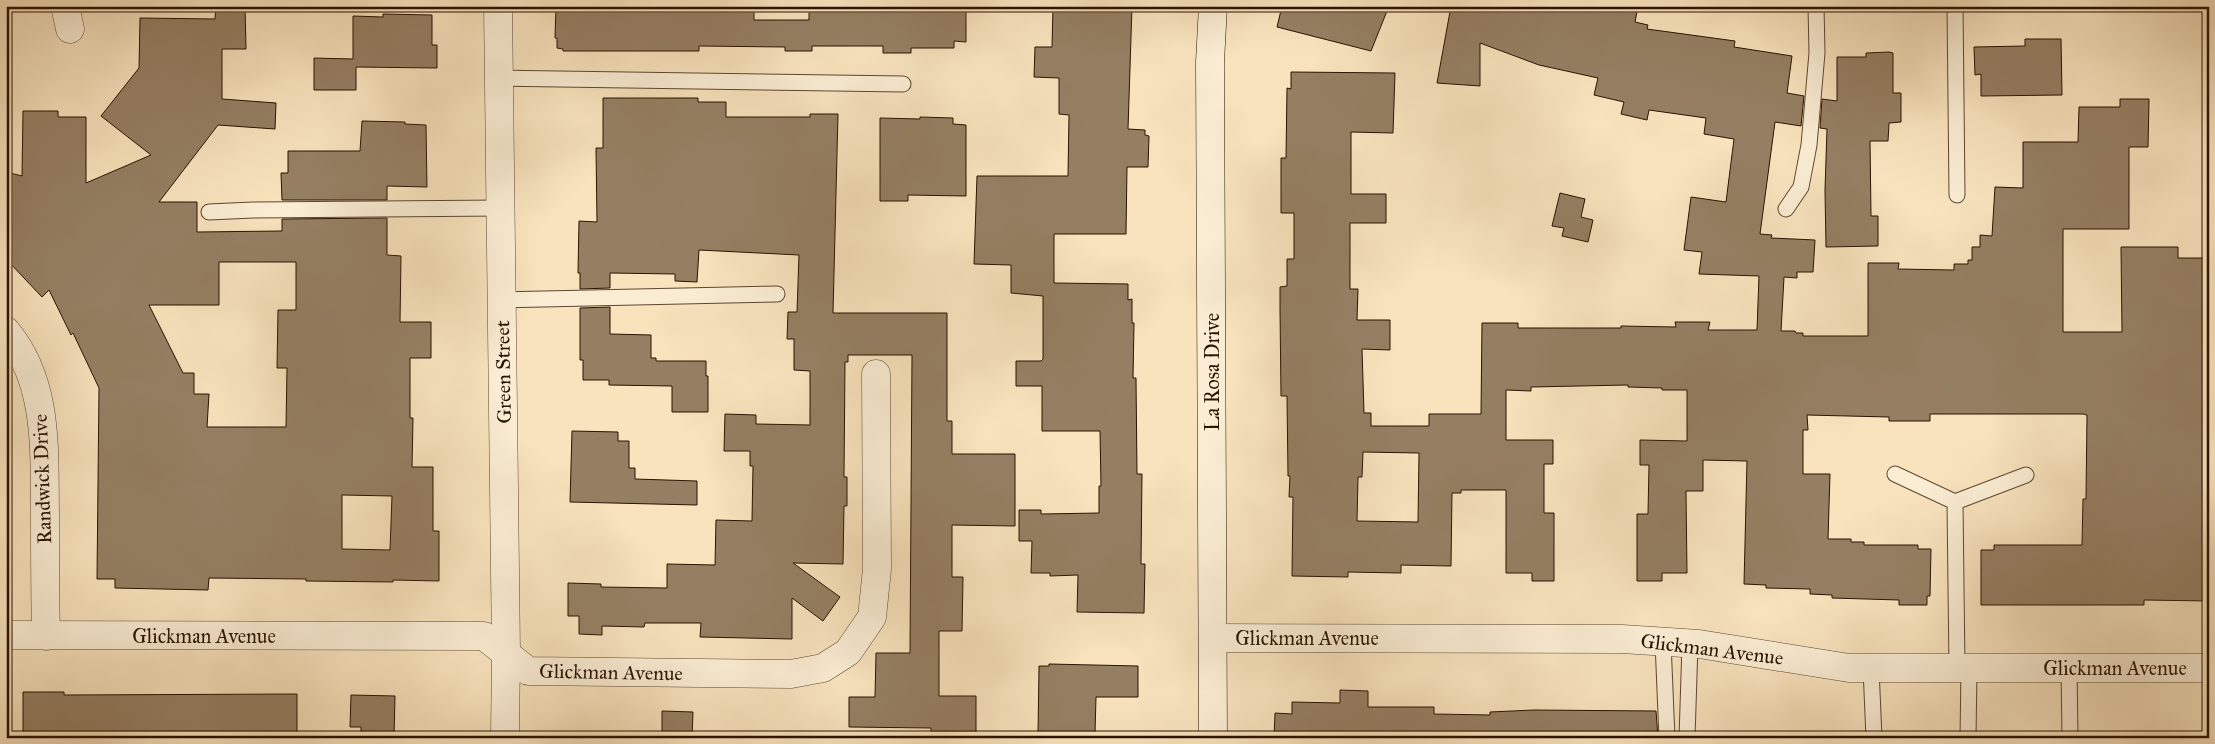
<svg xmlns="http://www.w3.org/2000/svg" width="2215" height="744" font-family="'IM FELL Great Primer',serif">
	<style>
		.building { fill: #957f63; stroke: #291301; fill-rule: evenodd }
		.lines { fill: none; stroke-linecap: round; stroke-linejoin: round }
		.lane-casing { stroke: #5d4730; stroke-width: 17 }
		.street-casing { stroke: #5d4730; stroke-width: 29 }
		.secondary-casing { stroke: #291301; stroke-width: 29 }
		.lane { stroke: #faedd4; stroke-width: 15 }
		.street { stroke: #faedd4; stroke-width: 28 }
		.secondary { stroke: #faedd4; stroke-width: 28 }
		.labels { text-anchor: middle; stroke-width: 4.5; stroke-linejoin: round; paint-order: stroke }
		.street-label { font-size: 20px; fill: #291301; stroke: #faedd4 }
	</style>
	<rect width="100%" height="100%" fill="#f8e3bd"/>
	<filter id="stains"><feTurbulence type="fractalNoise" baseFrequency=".004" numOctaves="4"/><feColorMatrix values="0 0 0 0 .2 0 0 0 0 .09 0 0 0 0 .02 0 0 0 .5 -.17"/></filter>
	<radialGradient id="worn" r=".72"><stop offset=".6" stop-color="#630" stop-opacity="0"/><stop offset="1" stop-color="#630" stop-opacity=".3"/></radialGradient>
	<!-- building -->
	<path class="building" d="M 216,6 L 245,6 L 246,49 L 222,49 L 222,99 L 276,103 L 275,129 L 218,125 L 159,202 L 197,202 L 197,232 L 282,231 L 282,219 L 387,218 L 387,255 L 401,256 L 400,322 L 431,322 L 431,358 L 410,358 L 410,418 L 413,418 L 412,467 L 433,467 L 433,531 L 439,531 L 439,581 L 393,580 L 393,582 L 306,581 L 306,579 L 209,578 L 208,590 L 115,588 L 115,579 L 97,579 L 99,388 L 73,333 L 71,335 L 49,290 L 42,297 L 6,259 L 6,172 L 22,176 L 23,111 L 58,111 L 58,117 L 86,117 L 86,183 L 151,155 L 101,116 L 139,68 L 140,18 L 215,19 ZM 219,262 L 296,262 L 296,310 L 278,310 L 277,368 L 287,368 L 286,427 L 207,427 L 209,394 L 194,394 L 194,373 L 183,373 L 149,305 L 219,305 ZM 342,495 L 392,496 L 390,550 L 342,549 Z
		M 556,6 L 602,6 L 601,9 L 657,11 L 657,6 L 754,6 L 754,20 L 809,20 L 809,6 L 966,6 L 966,42 L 954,41 L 954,48 L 911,48 L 911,53 L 883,53 L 883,46 L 812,46 L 812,51 L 785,51 L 785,47 L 699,46 L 699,51 L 563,51 L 563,49 L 557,48 L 557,38 L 555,38 Z
		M 1053,6 L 1132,6 L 1128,129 L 1145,130 L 1145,135 L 1149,136 L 1148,167 L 1127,167 L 1126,234 L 1054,234 L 1054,283 L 1128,284 L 1128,300 L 1132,299 L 1132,323 L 1134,323 L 1133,378 L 1136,378 L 1137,474 L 1142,474 L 1141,564 L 1145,564 L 1144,613 L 1077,612 L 1078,575 L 1050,576 L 1050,573 L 1031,573 L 1032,541 L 1019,541 L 1019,510 L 1041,510 L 1041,514 L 1099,513 L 1099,486 L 1101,486 L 1100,431 L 1042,431 L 1042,386 L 1016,386 L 1016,361 L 1041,361 L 1043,359 L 1043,296 L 1011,293 L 1011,265 L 974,264 L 977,176 L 1068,176 L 1069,115 L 1059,114 L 1059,78 L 1034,77 L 1035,47 L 1052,47 Z
		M 1282,6 L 1389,6 L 1371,51 L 1277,27 Z
		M 1451,6 L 1609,6 L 1637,12 L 1635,22 L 1648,25 L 1647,29 L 1735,41 L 1734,47 L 1792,56 L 1787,93 L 1804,96 L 1801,126 L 1775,122 L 1760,234 L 1772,235 L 1771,238 L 1815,240 L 1813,272 L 1797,272 L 1797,278 L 1784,277 L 1781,331 L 1795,331 L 1796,333 L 1803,333 L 1803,336 L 1868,336 L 1868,263 L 1899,263 L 1898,269 L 1954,270 L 1954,264 L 1968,264 L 1968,260 L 1972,260 L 1972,247 L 1980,247 L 1980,235 L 1992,236 L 1995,187 L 2023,188 L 2023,142 L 2078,142 L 2079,107 L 2120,107 L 2120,99 L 2149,99 L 2148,147 L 2129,147 L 2129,229 L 2063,229 L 2063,332 L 2122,332 L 2121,247 L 2178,247 L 2178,258 L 2209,258 L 2209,601 L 2144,600 L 2144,605 L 1981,605 L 1981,550 L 1994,550 L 1994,545 L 2082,545 L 2083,499 L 2086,499 L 2087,415 L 2083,414 L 1930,414 L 1930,421 L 1889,421 L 1889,417 L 1807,415 L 1808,430 L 1803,430 L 1803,474 L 1830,474 L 1828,539 L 1851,539 L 1851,542 L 1864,542 L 1864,545 L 1918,545 L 1918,549 L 1931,549 L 1930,596 L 1927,596 L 1927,605 L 1899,605 L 1899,600 L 1832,598 L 1832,595 L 1810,594 L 1810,589 L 1766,588 L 1766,585 L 1744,584 L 1747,461 L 1703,460 L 1703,491 L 1686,491 L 1687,573 L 1662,573 L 1662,581 L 1637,581 L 1637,514 L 1648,514 L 1649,465 L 1640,465 L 1640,440 L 1687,441 L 1687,390 L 1662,390 L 1662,388 L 1628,387 L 1628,385 L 1531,387 L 1531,391 L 1506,390 L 1506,440 L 1553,440 L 1553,464 L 1544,464 L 1544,513 L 1554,513 L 1554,581 L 1532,581 L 1532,573 L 1506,573 L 1506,490 L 1461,490 L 1461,493 L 1452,493 L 1451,566 L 1401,565 L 1401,573 L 1348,572 L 1348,577 L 1292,576 L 1293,497 L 1289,497 L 1290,476 L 1288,476 L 1287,396 L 1281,396 L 1280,310 L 1280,287 L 1287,286 L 1287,259 L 1294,259 L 1294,213 L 1281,213 L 1281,158 L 1286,158 L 1287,88 L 1291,89 L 1291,72 L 1395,73 L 1393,133 L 1351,132 L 1351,194 L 1386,194 L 1386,223 L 1350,223 L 1350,289 L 1358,289 L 1357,320 L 1390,320 L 1390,350 L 1362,349 L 1364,413 L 1371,413 L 1371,426 L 1429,426 L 1429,414 L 1481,414 L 1482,323 L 1518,323 L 1518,328 L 1621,328 L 1621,326 L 1676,327 L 1675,322 L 1710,322 L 1708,330 L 1757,330 L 1759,276 L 1699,274 L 1702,252 L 1684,250 L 1691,197 L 1726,202 L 1734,139 L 1704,134 L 1706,118 L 1649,110 L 1647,120 L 1621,114 L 1624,102 L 1594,95 L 1598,78 L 1539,65 L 1480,43 L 1480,86 L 1437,83 ZM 1363,452 L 1419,453 L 1418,522 L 1357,521 L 1358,477 L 1362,477 Z
		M 383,14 L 432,15 L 432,45 L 437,45 L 437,68 L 356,67 L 356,90 L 314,90 L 314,58 L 353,59 L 353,16 L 383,17 Z
		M 2025,39 L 2061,39 L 2062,95 L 1981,96 L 1981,74 L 1975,75 L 1974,47 L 2025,46 Z
		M 1889,52 L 1893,53 L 1893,93 L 1901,93 L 1901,122 L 1889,123 L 1888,141 L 1870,141 L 1871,216 L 1878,216 L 1878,246 L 1826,247 L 1825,190 L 1827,129 L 1820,128 L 1822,99 L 1837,101 L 1837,57 L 1866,57 L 1866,53 Z
		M 603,98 L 698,98 L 698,102 L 726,102 L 726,117 L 810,117 L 810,114 L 838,114 L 833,313 L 947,313 L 947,421 L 952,421 L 952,454 L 1015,454 L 1015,526 L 952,525 L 952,577 L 963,577 L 962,631 L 939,631 L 939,696 L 976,696 L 976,732 L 931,732 L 931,728 L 849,727 L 849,697 L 875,697 L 876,653 L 910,653 L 912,355 L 848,355 L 848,362 L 845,362 L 844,477 L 847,477 L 847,506 L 844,506 L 843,564 L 793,563 L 840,597 L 823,621 L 792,598 L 792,639 L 700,637 L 701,623 L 645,623 L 644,627 L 602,626 L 602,635 L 579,634 L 579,616 L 568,616 L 568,583 L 601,584 L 601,587 L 667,588 L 667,564 L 715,565 L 716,520 L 752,521 L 753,466 L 750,466 L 750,451 L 724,451 L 725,414 L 756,415 L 756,424 L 810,425 L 810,371 L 794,370 L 794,339 L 787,339 L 788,312 L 797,312 L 799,255 L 699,250 L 697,282 L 675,281 L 675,274 L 610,273 L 610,288 L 580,289 L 580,273 L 578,273 L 579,221 L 597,222 L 596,148 L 603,148 Z
		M 920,117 L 953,118 L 953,124 L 966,125 L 966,196 L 908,195 L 908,201 L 880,201 L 880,118 L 920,119 Z
		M 362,121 L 405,122 L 405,124 L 426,125 L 427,187 L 387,186 L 387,200 L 282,200 L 281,173 L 288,173 L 288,151 L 360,151 Z
		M 1560,193 L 1585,199 L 1581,217 L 1593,220 L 1588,242 L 1562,236 L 1564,228 L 1552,226 Z
		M 610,307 L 610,334 L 651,335 L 651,358 L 656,358 L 656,361 L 706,361 L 706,376 L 708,376 L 708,412 L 672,412 L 672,386 L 609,385 L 609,380 L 583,380 L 583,360 L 580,360 L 580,308 Z
		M 572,431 L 618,432 L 618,441 L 629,441 L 629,468 L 635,468 L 635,479 L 697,481 L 697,505 L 570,502 Z
		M 1049,664 L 1138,666 L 1138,697 L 1096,697 L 1095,734 L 1038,733 L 1039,666 L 1049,666 Z
		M 1340,690 L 1368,691 L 1368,707 L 1434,707 L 1434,714 L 1490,715 L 1490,712 L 1534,710 L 1656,711 L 1658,738 L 1274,738 L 1275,713 L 1292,714 L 1292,702 L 1340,703 Z
		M 23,692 L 64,692 L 64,695 L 297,694 L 297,738 L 23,738 Z
		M 351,695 L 395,696 L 394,738 L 361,738 L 361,727 L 350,727 Z
		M 662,711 L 693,712 L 692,738 L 662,738 Z"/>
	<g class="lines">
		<defs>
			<path id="lane" d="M 1955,6 L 1957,195
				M 499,78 L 903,84
				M 1786,209 L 1801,187 L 1809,145 L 1817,53 L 1816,6
				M 209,212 L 253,210 L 501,208
				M 502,300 L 777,294
				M 1895,474 L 1955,502 L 2026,475
				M 1955,502 L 1957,669
				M 1663,642 L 1667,738
				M 1871,668 L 1874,738
				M 2069,668 L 2070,738
				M 1687,738 L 1690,644
				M 1968,738 L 1969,669"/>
			<path id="street" d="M 65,6 L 70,29
				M 498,6 L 506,652 L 505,738
				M 6,331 C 49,382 44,450 45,513 C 45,554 45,595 46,636
				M 6,635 L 484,636 L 528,671 L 791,674 L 823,668 L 848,652 L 872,617 L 877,569 L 876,374
				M 1214,638 L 1622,639 L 1699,644 L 1849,668 L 2209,668"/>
			<path id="secondary" d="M 1213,6 L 1210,62 L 1213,738"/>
		</defs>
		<!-- lane casing -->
		<use href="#lane" class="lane-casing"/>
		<!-- street casing -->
		<use href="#street" class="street-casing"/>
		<!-- secondary casing -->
		<use href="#secondary" class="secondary-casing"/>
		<!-- lane -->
		<use href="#lane" class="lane"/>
		<!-- street -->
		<use href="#street" class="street"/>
		<!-- secondary -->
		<use href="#secondary" class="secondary"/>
	</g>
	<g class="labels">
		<!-- street labels -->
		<g class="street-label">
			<text transform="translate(503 372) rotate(-91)" y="7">Green Street</text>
			<text transform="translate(1212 372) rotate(-90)" y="7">La Rosa Drive</text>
			<text transform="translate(42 479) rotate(-92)" y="7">Randwick Drive</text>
			<text x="204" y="643">Glickman Avenue</text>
			<text x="1307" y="645">Glickman Avenue</text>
			<text transform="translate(1712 649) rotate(7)" y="7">Glickman Avenue</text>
			<text x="2115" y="675">Glickman Avenue</text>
			<text transform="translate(611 672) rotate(1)" y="7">Glickman Avenue</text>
		</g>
	</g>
	<!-- margin -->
	<rect width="2215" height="744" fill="none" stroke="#f8e3bd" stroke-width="25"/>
	<rect x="8" y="8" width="2200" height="729" fill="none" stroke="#291301" stroke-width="2.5"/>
	<rect x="12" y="12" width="2190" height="719" fill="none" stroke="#291301"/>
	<rect width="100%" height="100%" filter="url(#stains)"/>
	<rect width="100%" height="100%" fill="url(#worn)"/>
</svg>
